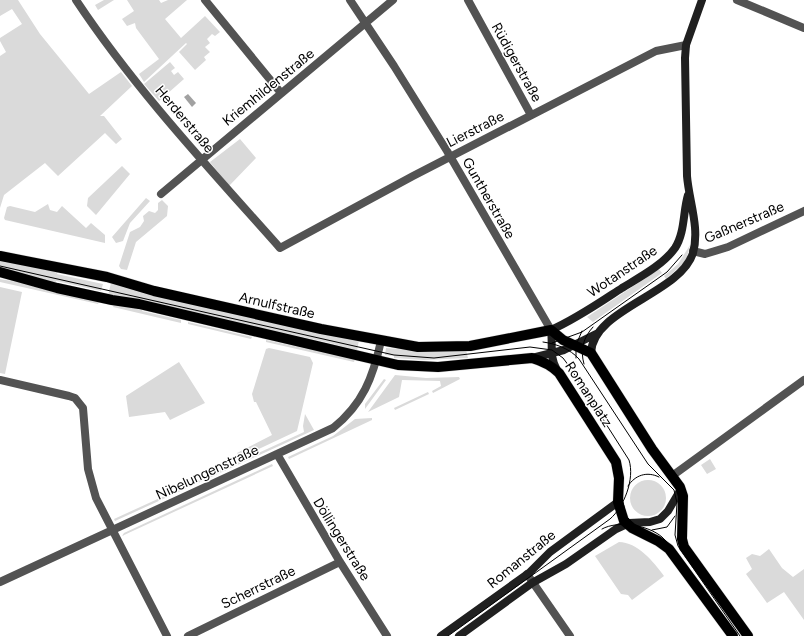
<svg xmlns="http://www.w3.org/2000/svg" width="804" height="636" font-family="Figtree,sans-serif">
	<style>
		.green { fill: #dadada }
		.water { fill: #a1a1a1 }
		.lines { fill: none; stroke-linecap: round; stroke-linejoin: round }
		.primary-casing { stroke: #dbdbdb; stroke-width: 11 }
		.street { stroke: #535353; stroke-width: 8 }
		.secondary { stroke: #202020; stroke-width: 8 }
		.primary { stroke: #000; stroke-width: 10 }
		.tram { stroke: #000; stroke-width: 1 }
		.labels { text-anchor: middle; stroke-width: 3; stroke-linejoin: round; paint-order: stroke }
		.street-label { font-size: 14px; fill: #000; stroke: #fff }
	</style>
	<rect width="100%" height="100%" fill="#fff"/>
	<!-- green -->
	<path class="green" d="M 0,0 L 18,0 L 40,34 L 89,94 L 121,72 L 132,86 L 100,116 L 104,116 L 122,139 L 116,144 L 105,133 L 58,176 L 45,163 L 4,195 L 0,208 L 0,56 L 6,52 L 0,41 L 0,38 L 22,24 L 12,9 L 0,16 Z
		M 104,0 L 114,0 L 98,10 L 95,5 Z
		M 127,0 L 159,0 L 161,3 L 168,0 L 187,0 L 165,19 L 181,38 L 205,16 L 220,32 L 215,36 L 212,34 L 207,39 L 210,43 L 205,47 L 210,52 L 204,57 L 206,60 L 195,70 L 179,52 L 187,44 L 186,43 L 144,82 L 139,74 L 159,59 L 136,28 L 135,23 L 127,26 L 122,19 L 134,11 Z
		M 170,62 L 175,68 L 171,71 L 174,75 L 178,72 L 184,79 L 159,101 L 144,84 Z
		M 240,139 L 256,158 L 229,186 L 210,162 Z
		M 122,166 L 130,174 L 96,215 L 87,206 L 88,198 Z
		M 146,198 L 150,201 L 130,223 L 123,241 L 116,243 L 112,237 Z
		M 162,200 L 168,206 L 167,216 L 136,242 L 127,270 L 121,269 L 119,266 L 130,232 L 140,227 L 144,221 L 143,216 L 149,211 L 155,213 L 158,210 L 158,203 Z
		M 48,204 L 50,210 L 57,212 L 62,206 L 86,228 L 91,223 L 105,235 L 105,243 L 5,220 L 4,218 L 7,207 L 10,206 L 35,212 Z
		M 690,245 L 686,261 L 666,279 L 664,276 L 678,264 Z
		M 0,261 L 58,271 L 57,274 L 103,284 L 101,291 L 56,281 L 55,284 L 0,269 Z
		M 659,269 L 662,273 L 593,322 L 587,317 Z
		M 0,279 L 17,282 L 17,281 L 99,302 L 98,304 L 0,282 Z
		M 111,283 L 142,293 L 359,340 L 357,351 L 330,343 L 108,295 Z
		M 0,287 L 22,292 L 5,374 L 0,373 Z
		M 114,305 L 142,309 L 142,311 L 181,320 L 181,323 L 113,307 Z
		M 188,322 L 252,337 L 251,339 L 188,324 Z
		M 266,340 L 355,359 L 354,362 L 266,342 Z
		M 269,348 L 310,357 L 313,363 L 297,431 L 240,458 L 237,453 L 272,435 L 256,402 L 254,402 L 252,394 L 266,349 Z
		M 386,348 L 437,352 L 466,350 L 468,358 L 424,360 L 394,358 L 394,356 L 385,355 Z
		M 179,362 L 205,403 L 170,420 L 165,412 L 129,417 L 126,396 Z
		M 395,375 L 426,378 L 459,377 L 460,379 L 433,393 L 432,391 L 441,386 L 440,381 L 402,380 L 399,397 L 368,412 Z
		M 384,379 L 386,380 L 365,409 L 365,404 Z
		M 428,392 L 429,394 L 395,410 L 394,408 Z
		M 305,414 L 314,430 L 115,521 L 114,519 L 304,432 L 303,426 Z
		M 372,418 L 372,420 L 289,459 L 288,457 L 333,436 L 355,419 Z
		M 710,459 L 716,469 L 707,474 L 701,465 Z
		M 272,464 L 273,466 L 122,536 L 124,533 Z
		M630 498a18 18 0 1 1 36 0a18 18 0 1 1-36 0Z
		M 619,542 C 637,542 654,562 664,576 L 632,600 L 628,595 L 621,594 L 595,556 Z
		M 769,549 L 782,568 L 793,577 L 804,569 L 804,620 L 784,592 L 767,603 L 746,574 L 752,569 L 746,558 L 752,554 L 760,556 Z"/>
	<!-- water -->
	<path class="water" d="M 188,94 L 196,103 L 192,107 L 184,97 Z"/>
	<g class="lines">
		<defs>
			<path id="primary" d="M 0,256 L 107,277 L 154,291 L 321,329 L 418,347 L 470,346 L 551,330 L 563,340 L 591,353 L 652,449 L 680,487 L 683,496 L 682,539 L 684,547 L 748,636
				M 0,272 L 57,288 L 112,300 L 139,304 L 398,365 L 438,367 L 532,358 C 542,361 551,365 559,373 L 616,462 L 619,478 L 618,502 L 624,521 L 632,528 L 658,541 L 669,549 L 733,636"/>
		</defs>
		<!-- primary casing -->
		<use href="#primary" class="primary-casing"/>
		<!-- street -->
		<path class="street" d="M 76,0 C 135,89 209,168 280,248 L 413,176 L 656,51 L 686,45
			M 205,0 L 281,93
			M 350,0 L 394,66 L 447,151 L 551,330
			M 468,0 L 531,115
			M 737,0 L 804,28
			M 161,194 L 393,0
			M 693,251 L 705,254 L 728,247 L 804,211
			M 0,380 L 69,396 L 75,398 L 83,408 L 88,469 L 96,498 L 167,636
			M 277,454 L 340,562 L 387,636
			M 672,476 L 804,380
			M 527,574 L 570,636
			M 0,582 L 333,428 C 363,404 373,377 381,341
			M 188,636 L 340,562"/>
		<!-- secondary -->
		<path class="secondary" d="M 591,353 C 592,309 680,294 693,253 C 700,228 689,201 687,176 L 685,58 L 686,45 L 702,0
			M 532,358 L 564,350 L 596,334
			M 557,370 C 549,357 553,345 551,330 C 576,319 599,303 622,288 C 640,277 663,265 675,248 C 685,233 683,211 688,195
			M 441,636 L 529,573 L 550,552 L 618,502
			M 459,636 L 532,583 L 566,564 L 616,529 L 629,523 L 650,522 L 660,519 L 668,511 L 681,489"/>
		<!-- primary -->
		<use href="#primary" class="primary"/>
		<!-- tram -->
		<path class="tram" d="M 0,266 L 394,355 L 434,358 L 530,347 L 552,350 L 563,358 L 569,366 L 629,460 C 635,479 624,507 610,519 L 448,636
			M 543,342 C 557,344 570,349 579,359 L 648,464 L 674,490 L 677,503 L 675,535 L 678,546 L 740,636
			M 552,343 L 582,332 L 667,272 L 682,255
			M 576,358 L 576,345 L 582,331
			M 584,364 C 580,350 583,338 593,327
			M 628,486 C 635,475 647,471 659,477
			M 623,502 L 626,516 L 636,526
			M 602,529 C 618,520 648,525 662,537 C 669,543 674,552 680,559
			M 652,530 L 667,527 L 675,516"/>
	</g>
	<g class="labels">
		<!-- street labels -->
		<g class="street-label">
			<text transform="translate(517 62) rotate(61)" y="5">Rüdigerstraße</text>
			<text transform="translate(268 87) rotate(-39)" y="5">Kriemhildenstraße</text>
			<text transform="translate(185 119) rotate(50)" y="5">Herderstraße</text>
			<text transform="translate(475 129) rotate(-27)" y="5">Lierstraße</text>
			<text transform="translate(489 198) rotate(60)" y="5">Guntherstraße</text>
			<text transform="translate(744 222) rotate(-23)" y="5">Gaßnerstraße</text>
			<text transform="translate(622 271) rotate(-34)" y="5">Wotanstraße</text>
			<text transform="translate(277 305) rotate(13)" y="5">Arnulfstraße</text>
			<text transform="translate(589 394) rotate(57)" y="5">Romanplatz</text>
			<text transform="translate(207 472) rotate(-25)" y="5">Nibelungenstraße</text>
			<text transform="translate(342 539) rotate(58)" y="5">Döllingerstraße</text>
			<text transform="translate(521 559) rotate(-39)" y="5">Romanstraße</text>
			<text transform="translate(258 587) rotate(-26)" y="5">Scherrstraße</text>
		</g>
	</g>
</svg>
